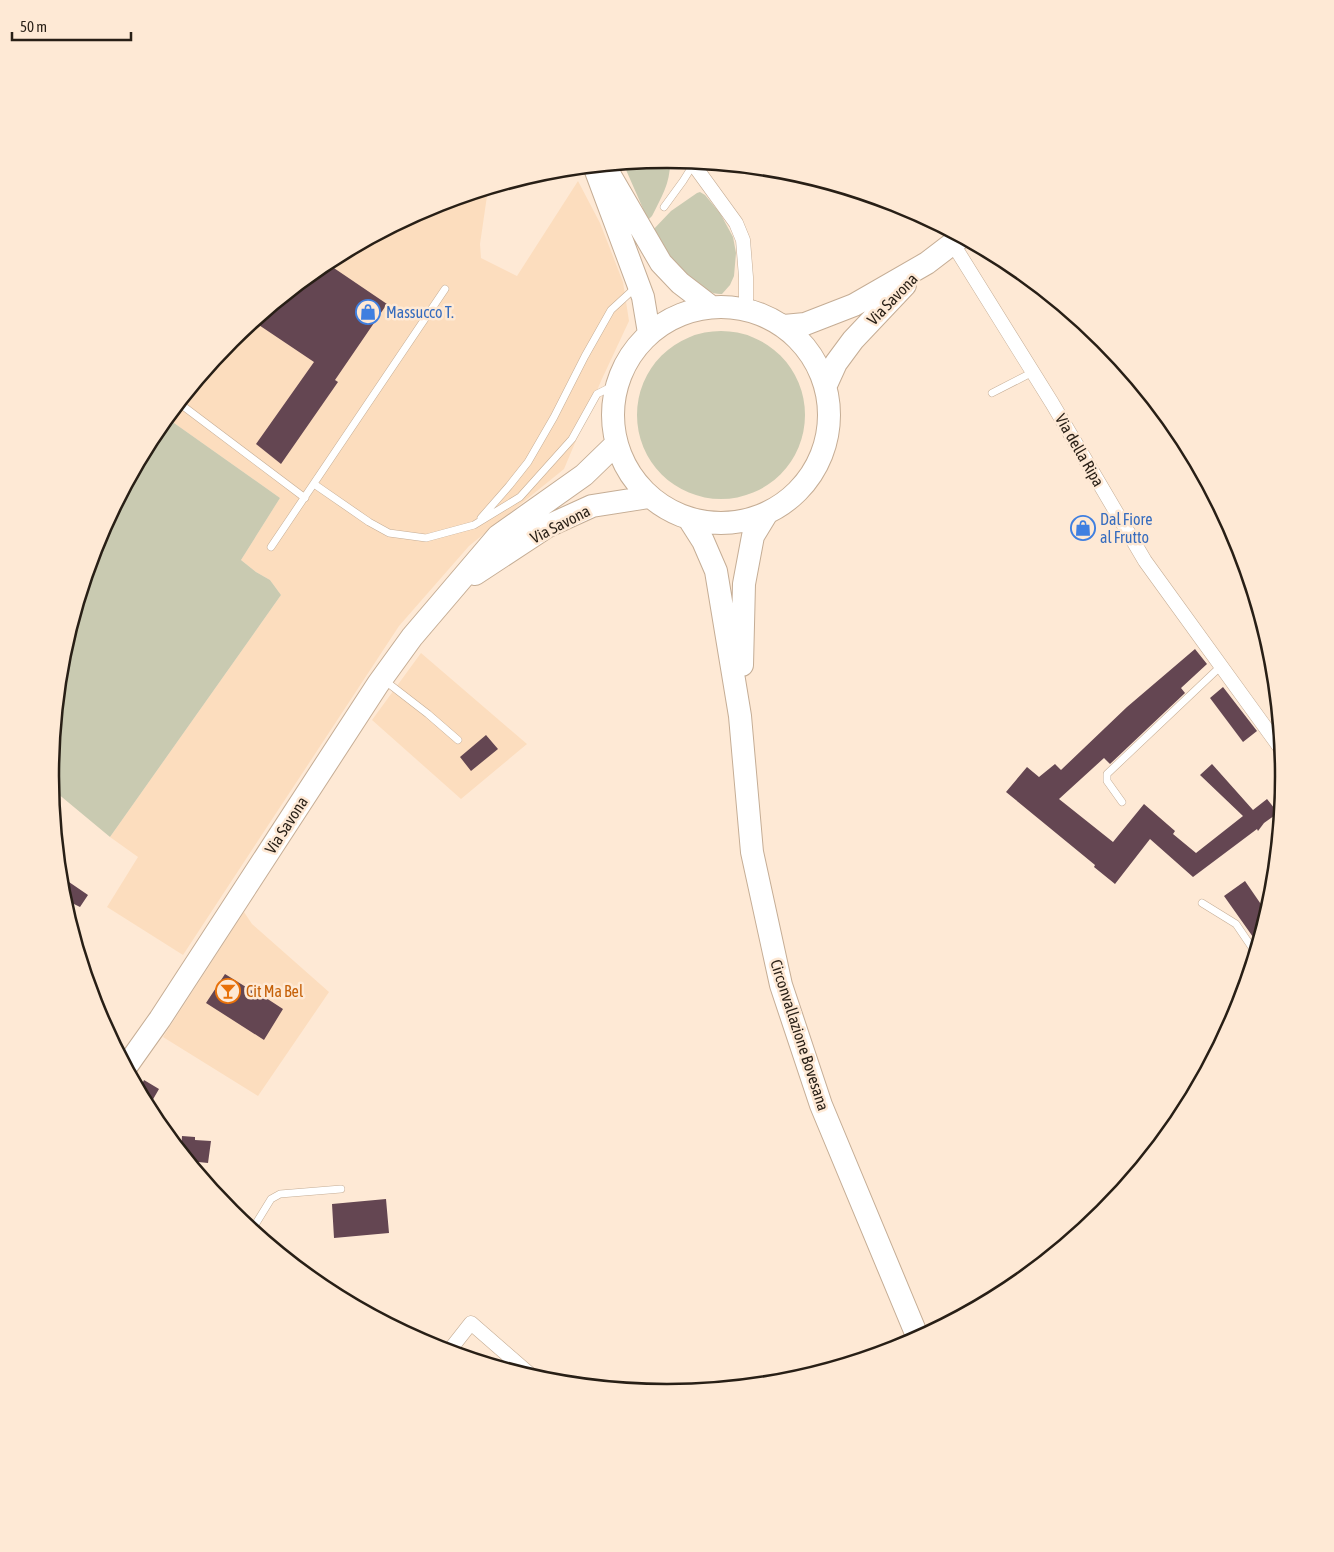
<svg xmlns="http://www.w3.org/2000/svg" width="1334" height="1552" font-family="'Asap Condensed',sans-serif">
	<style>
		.built { fill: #fcddbe }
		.green { fill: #c9cab1 }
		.building { fill: #644652 }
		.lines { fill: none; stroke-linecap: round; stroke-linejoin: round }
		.lane-casing { stroke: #c5ad95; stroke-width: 8 }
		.street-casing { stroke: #c5ad95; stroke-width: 15 }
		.primary-casing { stroke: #c5ad95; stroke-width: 24 }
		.lane { stroke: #fff; stroke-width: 7 }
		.street { stroke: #fff; stroke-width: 14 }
		.primary { stroke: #fff; stroke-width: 22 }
		.labels { text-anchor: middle; stroke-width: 5; stroke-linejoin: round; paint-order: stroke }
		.street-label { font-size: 16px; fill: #281f16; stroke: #fee9d5 }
		.shop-label { font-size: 16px; fill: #366cbe; stroke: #fee9d5; text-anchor: start }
		.food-label { font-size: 16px; fill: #c56008; stroke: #fee9d5; text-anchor: start }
		.rim { fill: none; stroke: #281f16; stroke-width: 2.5 }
	</style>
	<rect width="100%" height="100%" fill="#fee9d5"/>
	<!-- built -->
	<path class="built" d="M 578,181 L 600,223 L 623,282 L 629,321 L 601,381 L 564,469 L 469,546 L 399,626 L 183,955 L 107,907 L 138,857 L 110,837 L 281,595 L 270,580 L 256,572 L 241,560 L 280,498 L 167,418 L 231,340 L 324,263 L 431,206 L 488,189 L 480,244 L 481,258 L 517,276 Z
		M 421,653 L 527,744 L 461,799 L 372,720 Z
		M 244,912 L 252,924 L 329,992 L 258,1096 L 163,1037 Z"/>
	<!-- green -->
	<path class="green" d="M 670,159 C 671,182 662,196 652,216 L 648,220 L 623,163 Z
		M 700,192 L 705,195 L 720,213 L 733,237 L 736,253 L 734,276 L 730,285 L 722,294 C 707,296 681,273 672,261 C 665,251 659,241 652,231 L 671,211 L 697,193 Z
		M637 415a84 84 0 1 1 168 0a84 84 0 1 1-168 0Z
		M 167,418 L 280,498 L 241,560 L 256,572 L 270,580 L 281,595 L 110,837 L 51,788 L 50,776 L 62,655 L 97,540 L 154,433 Z"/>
	<!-- building -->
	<path class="building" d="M 325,262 L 387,304 L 335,380 L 338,382 L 281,464 L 256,444 L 314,362 L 253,321 Z
		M 1195,649 L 1207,664 L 1181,688 L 1185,693 L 1110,764 L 1104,758 L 1059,799 L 1113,842 L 1144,804 L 1175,831 L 1173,834 L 1196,853 L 1243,816 L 1200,775 L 1212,764 L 1253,810 L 1267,799 L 1278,813 L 1264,823 L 1258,831 L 1257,829 L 1193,877 L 1150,839 L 1115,884 L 1094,867 L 1095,865 L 1006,792 L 1027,767 L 1039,777 L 1055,764 L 1061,770 L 1127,707 Z
		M 1223,687 L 1257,731 L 1243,742 L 1210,698 Z
		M 486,735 L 498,749 L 471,771 L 460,757 Z
		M 1245,881 L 1267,913 L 1258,944 L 1224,896 Z
		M 69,882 L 88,895 L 80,907 L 70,902 L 66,909 L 62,893 Z
		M 225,974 L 262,997 L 263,996 L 283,1009 L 264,1040 L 206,1003 Z
		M 144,1080 L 159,1089 L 148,1108 L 139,1090 Z
		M 182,1136 L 195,1137 L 195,1140 L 211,1141 L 208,1163 L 189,1161 L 181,1152 Z
		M 386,1199 L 389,1233 L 334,1238 L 332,1204 Z"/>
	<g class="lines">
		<defs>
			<path id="lane" d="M 664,207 L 683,181 L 693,165
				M 992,393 L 1033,372
				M 179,403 L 305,498
				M 314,484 L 369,522 L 389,533 L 426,538 L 474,525 L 520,497 L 572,439 L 597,394 L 617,384
				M 481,518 L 509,486 L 528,462 L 554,417 L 585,356 L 611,310 L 635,288
				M 271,547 L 445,289
				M 384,680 L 428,714 L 458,740
				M 1122,802 L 1107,781 L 1107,774 L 1221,666
				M 1202,903 L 1236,924 L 1255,952
				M 252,1230 L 271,1199 L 280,1194 L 341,1189"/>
			<path id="street" d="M 691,161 L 736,223 L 743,240 L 746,277 L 746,309
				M 953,244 L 1052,403 L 1145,561 L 1281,749
				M 449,1351 L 471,1323 L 533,1377"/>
			<path id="primary" d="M 604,165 L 661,263 L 680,283 L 710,306
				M 596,171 L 643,297 L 649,333
				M613 415a108 108 0 1 1 216 0a108 108 0 1 1-216 0Z
				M 784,326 L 805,324 L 854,305 L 927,263 L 961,237
				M 826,385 L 836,363 L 853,340 L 905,285
				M 689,519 L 703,541 L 716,571 L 740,716 L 752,852 L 781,985 L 821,1105 L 918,1338
				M 475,574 L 548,526 L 592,506 L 649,497
				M 742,665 L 744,584 L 753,536 L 767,513
				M 126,1067 L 160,1019 L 378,684 L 412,637 L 498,536 L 584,475 L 616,444"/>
		</defs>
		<!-- lane casing -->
		<use href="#lane" class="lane-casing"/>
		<!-- street casing -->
		<use href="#street" class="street-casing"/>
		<!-- primary casing -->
		<use href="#primary" class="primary-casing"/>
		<!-- lane -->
		<use href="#lane" class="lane"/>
		<!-- street -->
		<use href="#street" class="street"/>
		<!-- primary -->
		<use href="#primary" class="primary"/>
	</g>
	<!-- icons -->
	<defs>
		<symbol id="shop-ring" viewBox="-11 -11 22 22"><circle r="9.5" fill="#fee9d5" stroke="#3f7fe0" stroke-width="1.5"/><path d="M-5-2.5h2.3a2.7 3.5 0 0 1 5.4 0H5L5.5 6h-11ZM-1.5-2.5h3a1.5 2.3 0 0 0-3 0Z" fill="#3f7fe0"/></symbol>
		<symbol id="bar-ring" viewBox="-11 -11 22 22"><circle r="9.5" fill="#fee9d5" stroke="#e8710a" stroke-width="1.5"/><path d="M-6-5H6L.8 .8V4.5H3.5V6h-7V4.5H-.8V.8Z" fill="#e8710a"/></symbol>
	</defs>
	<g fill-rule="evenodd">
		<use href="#shop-ring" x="354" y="298" width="28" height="28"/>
		<use href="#shop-ring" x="1069" y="514" width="28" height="28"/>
		<use href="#bar-ring" x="214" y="977" width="28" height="28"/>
	</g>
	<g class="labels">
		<!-- street labels -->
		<g class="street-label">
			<text transform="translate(892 299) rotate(-46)" y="6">Via Savona</text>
			<text transform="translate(1080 450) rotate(60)" y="6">Via della Ripa</text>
			<text transform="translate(560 524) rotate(-27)" y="6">Via Savona</text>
			<text transform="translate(286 825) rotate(-57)" y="6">Via Savona</text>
			<text transform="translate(800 1035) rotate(72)" y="6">Circonvallazione Bovesana</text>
		</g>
		<!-- shop labels -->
		<g class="shop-label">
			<text x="386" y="318">Massucco T.</text>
			<text x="1100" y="525">Dal Fiore<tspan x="1100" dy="18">al Frutto</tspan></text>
		</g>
		<!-- food labels -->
		<g class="food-label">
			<text x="246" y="997">Cit Ma Bel</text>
		</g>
	</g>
	<!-- crop -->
	<path d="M0 0H1334V1552H0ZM59 776a608 608 0 1 1 1216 0a608 608 0 1 1-1216 0Z" fill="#fee9d5" fill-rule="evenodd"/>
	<path class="rim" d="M59 776a608 608 0 1 1 1216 0a608 608 0 1 1-1216 0Z"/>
	<!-- scale -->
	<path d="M12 32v8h119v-8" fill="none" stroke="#281f16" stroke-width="2.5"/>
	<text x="20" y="32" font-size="15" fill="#281f16" stroke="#fee9d5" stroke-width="4" paint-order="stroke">50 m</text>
</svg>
